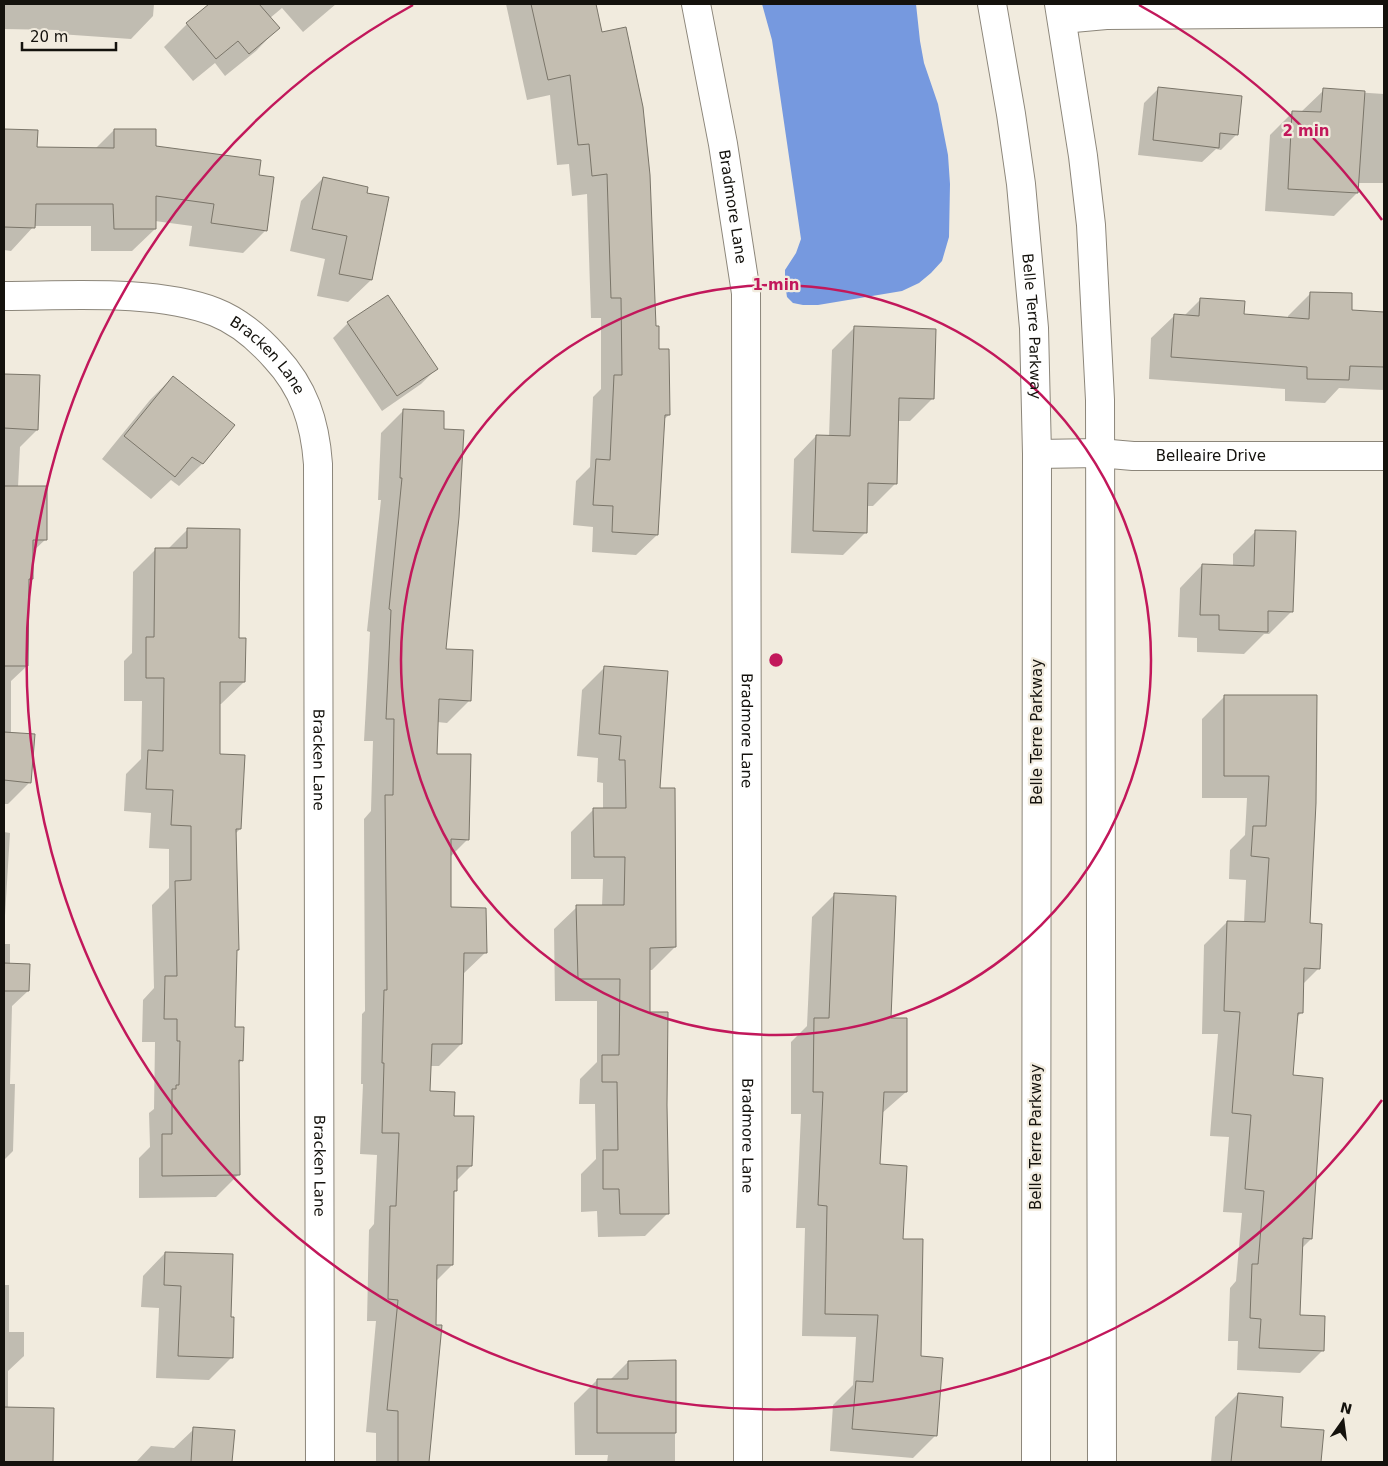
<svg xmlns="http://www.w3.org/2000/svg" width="1388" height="1466" font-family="'DejaVu Sans',sans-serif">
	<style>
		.water { fill: #7699df }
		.shadow { fill: #0003 }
		.building { fill: #c4beb1; stroke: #7a7569 }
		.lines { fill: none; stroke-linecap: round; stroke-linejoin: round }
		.minor-casing { stroke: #8c867a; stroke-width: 30 }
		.secondary-casing { stroke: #8c867a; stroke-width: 30 }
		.minor { stroke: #fff; stroke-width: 28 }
		.secondary { stroke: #fff; stroke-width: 28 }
		.ring { fill: none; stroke: #c2185b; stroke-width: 2.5 }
		.labels { text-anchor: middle; stroke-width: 4.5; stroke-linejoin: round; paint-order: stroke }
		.street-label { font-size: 15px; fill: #14120d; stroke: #f1ebde }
		.centre { fill: #c2185b; stroke: #f1ebde; stroke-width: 2.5 }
		.ring-label { font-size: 15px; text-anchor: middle; font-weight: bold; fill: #c2185b; stroke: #f1ebde; stroke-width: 4.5; stroke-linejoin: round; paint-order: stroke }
	</style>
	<rect width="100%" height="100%" fill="#f1ebde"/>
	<!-- water -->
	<path class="water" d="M 762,4 L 916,4 L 920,41 L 924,63 L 938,104 L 948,155 L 950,184 L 949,237 L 942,261 L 931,273 L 919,283 L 902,291 L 818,305 L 803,305 L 793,303 L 787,297 L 785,284 L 785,270 L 796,253 L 801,239 L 772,40 Z"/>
	<!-- shadow -->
	<path class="shadow" d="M 4,4 L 154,4 L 153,16 L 131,39 L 59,34 L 59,30 L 4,29 Z
		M 211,4 L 336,4 L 303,32 L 282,8 L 270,18 L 278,28 L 256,51 L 225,76 L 215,63 L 193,81 L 164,47 L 187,24 Z
		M 506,4 L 595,4 L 654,327 L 669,415 L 663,420 L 657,535 L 636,555 L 592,552 L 593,527 L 573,525 L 576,481 L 590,467 L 593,397 L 601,389 L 601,318 L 591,318 L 587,194 L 572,196 L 569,164 L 557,165 L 550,95 L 527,100 Z
		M 1159,88 L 1237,134 L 1221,150 L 1216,149 L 1202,162 L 1138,155 L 1144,103 Z
		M 1324,90 L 1384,94 L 1384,183 L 1358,183 L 1357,193 L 1334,216 L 1265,211 L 1270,135 L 1293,112 L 1301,112 Z
		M 4,130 L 36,131 L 36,149 L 95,149 L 114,130 L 155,147 L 257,176 L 266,230 L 243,253 L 189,246 L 192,226 L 155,221 L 155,229 L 132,251 L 91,251 L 91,226 L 34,226 L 11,251 L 4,250 Z
		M 323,178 L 371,280 L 348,302 L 317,296 L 325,259 L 290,251 L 301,201 Z
		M 1311,293 L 1350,312 L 1384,313 L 1384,390 L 1339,388 L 1325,403 L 1285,401 L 1285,389 L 1149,379 L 1151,338 L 1174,316 L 1184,316 L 1201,299 L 1242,315 L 1288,319 L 1288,316 Z
		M 348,323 L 436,369 L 421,384 L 382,411 L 333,338 Z
		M 855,327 L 933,398 L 910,421 L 898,421 L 896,483 L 873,506 L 866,506 L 866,532 L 843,555 L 791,553 L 794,459 L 816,436 L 829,437 L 832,350 Z
		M 4,375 L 39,376 L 37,430 L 20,447 L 18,487 L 46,539 L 31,553 L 32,578 L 28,582 L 27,666 L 11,681 L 11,734 L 30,782 L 8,804 L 4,804 Z
		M 173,377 L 233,426 L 202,464 L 179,486 L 171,480 L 151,499 L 102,459 L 150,400 Z
		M 404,410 L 445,650 L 469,701 L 447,723 L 437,722 L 436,755 L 468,839 L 450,857 L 450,909 L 486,952 L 463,974 L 461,1044 L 439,1066 L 430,1066 L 429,1093 L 453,1117 L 471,1166 L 456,1181 L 455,1190 L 453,1192 L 452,1265 L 436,1281 L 423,1461 L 430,1462 L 376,1462 L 376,1433 L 366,1432 L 376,1321 L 367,1321 L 369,1230 L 374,1224 L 377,1155 L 360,1154 L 363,1084 L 361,1084 L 362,1014 L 365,1011 L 364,819 L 371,811 L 373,741 L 364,741 L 370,632 L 367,631 L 381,500 L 378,500 L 381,433 Z
		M 188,529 L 238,640 L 244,682 L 221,704 L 219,704 L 218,755 L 240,829 L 235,834 L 234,1029 L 242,1060 L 237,1065 L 238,1175 L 216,1197 L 139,1198 L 139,1158 L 150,1147 L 149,1113 L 154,1109 L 155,1042 L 142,1042 L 143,1000 L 154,988 L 152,905 L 169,888 L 169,849 L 149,848 L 151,813 L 124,811 L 126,774 L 141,759 L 142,701 L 124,701 L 124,661 L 132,653 L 133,572 L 156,549 L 168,549 Z
		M 1256,531 L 1292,611 L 1269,634 L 1264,634 L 1244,654 L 1197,652 L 1197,638 L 1178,637 L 1180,588 L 1202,565 L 1233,566 L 1233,554 Z
		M 605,667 L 658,789 L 675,947 L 652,970 L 649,970 L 649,1013 L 665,1105 L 668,1213 L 645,1236 L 598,1237 L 597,1211 L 581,1212 L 581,1174 L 596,1159 L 595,1104 L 579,1104 L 580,1079 L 597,1062 L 597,1001 L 555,1001 L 554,929 L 577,907 L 602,906 L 603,879 L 571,879 L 571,832 L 594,809 L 603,809 L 603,783 L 597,782 L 598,758 L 577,756 L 582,690 Z
		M 1225,696 L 1316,696 L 1309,925 L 1319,968 L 1302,985 L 1301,1013 L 1297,1017 L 1292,1076 L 1311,1239 L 1302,1248 L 1299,1317 L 1323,1350 L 1300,1373 L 1237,1370 L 1238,1341 L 1228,1341 L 1230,1288 L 1236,1281 L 1242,1213 L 1223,1212 L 1229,1137 L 1210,1136 L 1218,1034 L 1202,1034 L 1204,945 L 1227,922 L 1244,923 L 1246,880 L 1229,879 L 1230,850 L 1245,835 L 1247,798 L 1202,798 L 1202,719 Z
		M 4,832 L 10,833 L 4,932 Z
		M 835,894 L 889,1019 L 906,1092 L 881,1114 L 878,1165 L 902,1240 L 919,1357 L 936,1435 L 913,1458 L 830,1451 L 833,1405 L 853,1385 L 856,1337 L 802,1336 L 805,1228 L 796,1228 L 801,1114 L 791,1114 L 791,1042 L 807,1026 L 812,917 Z
		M 4,944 L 10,944 L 10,965 L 28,991 L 12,1006 L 10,1084 L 15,1084 L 13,1151 L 4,1160 Z
		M 165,1253 L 230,1318 L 232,1357 L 209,1380 L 156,1378 L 159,1308 L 141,1307 L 143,1276 Z
		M 4,1285 L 9,1285 L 9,1332 L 24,1332 L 24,1356 L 8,1371 L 8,1409 L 52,1409 L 52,1462 L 4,1462 Z
		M 628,1362 L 675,1362 L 675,1462 L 607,1462 L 608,1455 L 575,1455 L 574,1403 L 597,1380 L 609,1381 Z
		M 1238,1394 L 1280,1428 L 1322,1432 L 1319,1462 L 1211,1462 L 1215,1417 Z
		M 194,1429 L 233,1431 L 231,1462 L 136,1462 L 151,1446 L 174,1448 Z"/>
	<!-- building -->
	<path class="building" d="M 209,4 L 259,4 L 280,28 L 249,54 L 238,41 L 216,59 L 186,23 Z
		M 531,4 L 596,4 L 602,32 L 626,27 L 643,107 L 650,175 L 656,326 L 659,326 L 659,349 L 669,349 L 670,415 L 665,415 L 658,535 L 612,532 L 613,506 L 593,505 L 596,459 L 610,460 L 614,375 L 622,375 L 621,298 L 611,298 L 607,174 L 592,176 L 589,144 L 578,145 L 570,75 L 548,80 Z
		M 1158,87 L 1242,96 L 1238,135 L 1220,133 L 1219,148 L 1153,140 Z
		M 1323,88 L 1365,91 L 1358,193 L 1288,189 L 1292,111 L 1321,112 Z
		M 4,129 L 38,130 L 37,147 L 114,148 L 114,129 L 156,129 L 156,146 L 261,160 L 259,175 L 274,177 L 267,231 L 211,223 L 214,204 L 156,196 L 156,229 L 114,229 L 113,204 L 36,204 L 35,228 L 4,227 Z
		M 323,177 L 368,187 L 367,193 L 389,197 L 372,280 L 339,274 L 347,236 L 312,229 Z
		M 1310,292 L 1352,293 L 1352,310 L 1384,312 L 1384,367 L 1350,366 L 1349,380 L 1307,379 L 1307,367 L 1171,357 L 1174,314 L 1199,316 L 1200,298 L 1245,301 L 1244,314 L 1309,319 Z
		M 388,295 L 438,369 L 397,396 L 347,322 Z
		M 854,326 L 936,329 L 934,399 L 899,398 L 897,484 L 868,483 L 867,533 L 813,531 L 816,435 L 850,436 Z
		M 4,374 L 40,375 L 38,430 L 4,428 Z
		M 173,376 L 235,425 L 203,464 L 192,457 L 175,477 L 124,436 Z
		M 403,409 L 444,411 L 444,429 L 464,430 L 459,517 L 446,649 L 473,650 L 471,701 L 439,699 L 437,754 L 471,754 L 469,840 L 451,839 L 451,907 L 486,908 L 487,953 L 464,953 L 462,1044 L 432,1044 L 430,1091 L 455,1092 L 454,1116 L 474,1116 L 472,1166 L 457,1166 L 457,1191 L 454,1191 L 453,1265 L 437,1265 L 436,1325 L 442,1325 L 429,1462 L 398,1462 L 398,1411 L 387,1410 L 398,1300 L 388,1299 L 390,1206 L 396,1206 L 399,1133 L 382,1133 L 384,1063 L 382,1063 L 384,990 L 387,990 L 385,795 L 393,795 L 394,719 L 386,719 L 391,610 L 389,609 L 402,478 L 400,478 Z
		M 4,486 L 47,486 L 47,540 L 33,540 L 33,579 L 29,579 L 28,666 L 4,666 Z
		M 187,528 L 240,529 L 239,638 L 246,638 L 245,682 L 220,682 L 220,754 L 245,755 L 241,829 L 236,829 L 239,950 L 237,950 L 235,1027 L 244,1027 L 243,1061 L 239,1060 L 240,1175 L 162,1176 L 162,1134 L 172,1134 L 172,1089 L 176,1089 L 176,1085 L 179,1085 L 180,1041 L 177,1041 L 177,1019 L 164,1019 L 165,976 L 177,976 L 175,881 L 191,880 L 191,826 L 171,825 L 173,790 L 146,789 L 148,750 L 163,751 L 164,678 L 146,678 L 146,637 L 154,637 L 155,548 L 187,548 Z
		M 1255,530 L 1296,531 L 1293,612 L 1268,611 L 1268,632 L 1219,630 L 1219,615 L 1200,615 L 1202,564 L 1254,566 Z
		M 604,666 L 668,671 L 660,788 L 675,788 L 676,947 L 650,948 L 650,1012 L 668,1012 L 667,1105 L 669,1214 L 620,1214 L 619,1189 L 603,1189 L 603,1150 L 618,1150 L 617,1082 L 602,1082 L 602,1055 L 619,1055 L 620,979 L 578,979 L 576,905 L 624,905 L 625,857 L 594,857 L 593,808 L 626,808 L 625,760 L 619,760 L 621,736 L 599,734 Z
		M 1224,695 L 1317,695 L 1316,803 L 1310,923 L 1322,924 L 1320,969 L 1304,968 L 1303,1013 L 1298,1013 L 1293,1075 L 1323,1078 L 1312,1239 L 1303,1238 L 1300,1315 L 1325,1316 L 1324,1351 L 1259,1348 L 1261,1319 L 1250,1318 L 1252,1264 L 1258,1264 L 1264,1191 L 1245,1189 L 1251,1115 L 1232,1113 L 1240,1012 L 1224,1011 L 1227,921 L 1265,922 L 1269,858 L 1251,856 L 1253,826 L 1266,826 L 1269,776 L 1224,776 Z
		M 4,732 L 35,734 L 31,783 L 4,780 Z
		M 834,893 L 896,896 L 891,1018 L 907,1018 L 907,1092 L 884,1092 L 880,1164 L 907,1166 L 903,1239 L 923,1239 L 921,1356 L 943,1358 L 937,1436 L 852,1429 L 856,1381 L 873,1382 L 878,1315 L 825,1314 L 827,1206 L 818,1205 L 823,1092 L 813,1092 L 814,1018 L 829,1018 Z
		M 4,963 L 30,964 L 29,991 L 4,991 Z
		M 165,1252 L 233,1254 L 231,1317 L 234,1317 L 233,1358 L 178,1356 L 181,1286 L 164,1285 Z
		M 676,1360 L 676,1433 L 597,1433 L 597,1379 L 628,1379 L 628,1361 Z
		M 1238,1393 L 1283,1397 L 1281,1427 L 1324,1430 L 1321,1462 L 1231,1462 Z
		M 4,1407 L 54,1408 L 53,1462 L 4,1462 Z
		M 193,1427 L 235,1430 L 232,1462 L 191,1462 Z"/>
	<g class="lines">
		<defs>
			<g id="minor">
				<path id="s1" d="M 696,4 L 723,144 L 746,293 L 748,1462"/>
				<path d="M 1062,19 L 1106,15 L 1384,13"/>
				<path id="s2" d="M 4,296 C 68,296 155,289 215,312 C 238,321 259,339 275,357 C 304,388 315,422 318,464 L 320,1462"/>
				<path id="s3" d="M 1037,454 L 1099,453 L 1133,456 L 1384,456"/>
			</g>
			<g id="secondary">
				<path id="s4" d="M 992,4 L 1011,114 L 1021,184 L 1034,328 L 1037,454 L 1036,1462"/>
				<path d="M 1059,4 L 1083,156 L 1091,225 L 1100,400 L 1102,1462"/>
			</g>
		</defs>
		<!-- minor casing -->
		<use href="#minor" class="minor-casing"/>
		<!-- secondary casing -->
		<use href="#secondary" class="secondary-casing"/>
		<!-- minor -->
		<use href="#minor" class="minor"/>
		<!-- secondary -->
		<use href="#secondary" class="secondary"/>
	</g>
	<!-- distance rings -->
	<g class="ring">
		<circle cx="776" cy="660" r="375"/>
		<path d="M1382 1100A749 749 0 1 1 413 5M1139 5A749 749 0 0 1 1382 220"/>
	</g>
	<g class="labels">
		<!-- street labels -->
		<g class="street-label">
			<text dy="5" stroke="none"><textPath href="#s1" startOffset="206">Bradmore Lane</textPath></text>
			<text dy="5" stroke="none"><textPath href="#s4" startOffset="325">Belle Terre Parkway</textPath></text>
			<text dy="5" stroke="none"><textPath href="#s2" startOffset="282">Bracken Lane</textPath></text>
			<text dy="5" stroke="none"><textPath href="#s3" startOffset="174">Belleaire Drive</textPath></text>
			<text dy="5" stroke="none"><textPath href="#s1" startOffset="731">Bradmore Lane</textPath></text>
			<text transform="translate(1037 732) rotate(-90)" y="5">Belle Terre Parkway</text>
			<text dy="5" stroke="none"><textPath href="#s2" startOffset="702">Bracken Lane</textPath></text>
			<text dy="5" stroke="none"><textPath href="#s1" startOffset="1136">Bradmore Lane</textPath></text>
			<text transform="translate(1036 1137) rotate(-90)" y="5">Belle Terre Parkway</text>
			<text dy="5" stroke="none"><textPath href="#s2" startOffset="1108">Bracken Lane</textPath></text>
		</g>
	</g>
	<circle cx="776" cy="660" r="8" class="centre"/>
	<g class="ring-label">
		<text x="1306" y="136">2 min</text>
		<text x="776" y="290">1 min</text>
	</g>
	<!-- border -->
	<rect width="1388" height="1466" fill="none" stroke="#14120d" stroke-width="10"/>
	<!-- north arrow -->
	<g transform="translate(1343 1421) rotate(14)" stroke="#f1ebde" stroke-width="4" paint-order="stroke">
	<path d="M0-4L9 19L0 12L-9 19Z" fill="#14120d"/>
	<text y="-8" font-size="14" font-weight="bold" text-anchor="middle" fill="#14120d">N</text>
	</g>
	<!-- scale -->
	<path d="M22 42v8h94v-8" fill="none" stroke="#14120d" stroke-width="2.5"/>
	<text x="30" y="42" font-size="15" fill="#14120d" stroke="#f1ebde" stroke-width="4" paint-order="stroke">20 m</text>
</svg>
